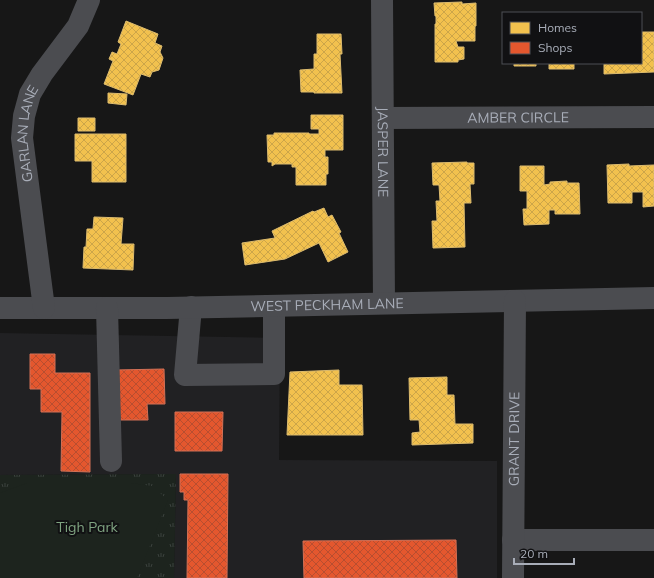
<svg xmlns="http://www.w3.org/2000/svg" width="654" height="578" font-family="Mulish,sans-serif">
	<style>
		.built { fill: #212123 }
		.grass { fill: url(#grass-tufts) }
		.pitch { fill: #1d241e }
		.homes { fill: url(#homes-cross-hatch); stroke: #dcbb6e }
		.shops { fill: url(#shops-cross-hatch); stroke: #d27157 }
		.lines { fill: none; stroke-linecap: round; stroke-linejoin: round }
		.minor { stroke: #4b4c50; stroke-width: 22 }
		.labels { text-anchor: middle; stroke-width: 4; stroke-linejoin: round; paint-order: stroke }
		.street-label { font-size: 14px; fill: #a8adb8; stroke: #111113 }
		.park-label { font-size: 14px; fill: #7fa381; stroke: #111113 }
	</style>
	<defs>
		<pattern id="grass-tufts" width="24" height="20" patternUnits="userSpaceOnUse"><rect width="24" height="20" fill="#1d241e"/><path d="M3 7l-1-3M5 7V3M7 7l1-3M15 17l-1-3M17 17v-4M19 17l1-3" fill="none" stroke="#3b413d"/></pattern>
		<pattern id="homes-cross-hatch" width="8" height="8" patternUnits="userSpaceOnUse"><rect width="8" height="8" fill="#f2c14e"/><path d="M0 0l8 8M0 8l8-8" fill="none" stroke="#cca549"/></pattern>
		<pattern id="shops-cross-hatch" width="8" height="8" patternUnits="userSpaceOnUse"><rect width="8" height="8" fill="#e4572e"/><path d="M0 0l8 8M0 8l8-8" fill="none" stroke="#b84e30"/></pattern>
	</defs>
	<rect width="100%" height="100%" fill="#171717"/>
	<!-- built -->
	<path class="built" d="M 0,333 L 280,338 L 279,460 L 497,461 L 497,578 L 174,578 L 176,474 L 0,475 Z"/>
	<!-- grass -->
	<path class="grass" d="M 176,474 L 174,578 L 0,578 L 0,475 Z"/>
	<!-- pitch -->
	<path class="pitch" d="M 27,483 L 131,483 L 152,486 L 168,500 L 137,578 L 0,578 L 0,493 Z"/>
	<!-- homes -->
	<path class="homes" d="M 462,2 L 462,4 L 476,3 L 476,26 L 475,26 L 475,41 L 456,41 L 458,47 L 464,47 L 464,59 L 458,60 L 458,62 L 435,62 L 435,24 L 436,24 L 436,16 L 435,16 L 434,3 Z
		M 126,21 L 158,34 L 155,43 L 162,46 L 160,52 L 163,58 L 159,70 L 152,72 L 150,77 L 141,74 L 133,95 L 104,84 L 113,61 L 109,59 L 112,52 L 117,54 L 121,44 L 118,42 Z
		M 641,32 L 654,32 L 654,72 L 604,74 L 604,63 L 641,63 Z
		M 317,34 L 341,34 L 342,54 L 340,54 L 342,93 L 314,93 L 314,92 L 301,92 L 300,70 L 314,69 L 314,54 L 317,54 Z
		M 514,63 L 536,63 L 536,66 L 514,66 Z
		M 549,63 L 574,63 L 574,69 L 549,69 Z
		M 108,93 L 127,94 L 126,105 L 108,103 Z
		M 311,115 L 343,115 L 343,150 L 325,150 L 325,157 L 328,157 L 328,174 L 326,174 L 326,185 L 296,185 L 296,167 L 292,167 L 292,164 L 275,164 L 272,166 L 272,162 L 268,162 L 267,135 L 274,135 L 274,133 L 309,133 L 309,134 L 319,134 L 319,129 L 311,129 Z
		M 78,118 L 95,118 L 95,131 L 78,131 Z
		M 75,134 L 126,134 L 126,182 L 92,182 L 92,161 L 75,161 Z
		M 467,162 L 467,163 L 474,163 L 474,184 L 470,184 L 471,203 L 464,203 L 465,247 L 433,248 L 432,221 L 437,221 L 436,201 L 440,201 L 439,185 L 433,185 L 432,163 Z
		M 629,164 L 629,166 L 654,165 L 654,206 L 643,207 L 643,192 L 632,192 L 632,203 L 608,203 L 607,165 Z
		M 520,166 L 544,166 L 544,185 L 550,184 L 550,182 L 567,181 L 567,183 L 579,183 L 580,214 L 555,214 L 555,210 L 549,210 L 549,224 L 524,225 L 523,209 L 527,209 L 527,191 L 520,191 Z
		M 324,208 L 328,217 L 332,215 L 341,232 L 339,233 L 348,252 L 328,262 L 319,243 L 285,259 L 245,265 L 242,243 L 275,238 L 272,231 L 313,211 L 314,212 Z
		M 94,217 L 123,218 L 121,244 L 134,244 L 133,270 L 83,268 L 84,247 L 86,247 L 87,229 L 93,229 Z
		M 339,370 L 339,385 L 362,385 L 363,435 L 287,435 L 290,372 Z
		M 447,377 L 447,395 L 454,395 L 455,424 L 473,424 L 473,443 L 412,445 L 412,433 L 420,432 L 419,420 L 410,420 L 409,378 Z"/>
	<!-- shops -->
	<path class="shops" d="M 30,354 L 55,354 L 55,373 L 90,373 L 90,472 L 61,471 L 62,412 L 41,412 L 41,389 L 30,389 Z
		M 164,369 L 165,404 L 147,404 L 148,420 L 116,420 L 115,370 Z
		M 175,412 L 223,412 L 222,451 L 175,451 Z
		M 180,474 L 228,474 L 227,578 L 187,578 L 188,500 L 184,500 L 184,492 L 180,492 Z
		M 456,540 L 457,578 L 304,578 L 303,541 Z"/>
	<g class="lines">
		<!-- minor -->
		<g class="minor">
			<path id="s1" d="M 382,0 L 384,303"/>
			<path id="s2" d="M 383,118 L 654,117"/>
			<path d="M 191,307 L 185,375 L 274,374 L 274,306"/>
			<path id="s3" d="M 0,308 L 167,308 L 654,298"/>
			<path id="s4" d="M 44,308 L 22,138 L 24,116 L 30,94 L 42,74 L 78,26 L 89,0"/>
			<path d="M 107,308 L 111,461"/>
			<path d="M 513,540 L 654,540"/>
			<path id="s5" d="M 513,578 L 515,301"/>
		</g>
	</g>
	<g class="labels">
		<!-- street labels -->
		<g class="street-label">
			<text dy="5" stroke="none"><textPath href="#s2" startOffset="135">AMBER CIRCLE</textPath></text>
			<text dy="5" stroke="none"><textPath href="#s4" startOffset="176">GARLAN LANE</textPath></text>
			<text dy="5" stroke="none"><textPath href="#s1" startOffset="152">JASPER LANE</textPath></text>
			<text dy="5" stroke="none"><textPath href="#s3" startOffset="327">WEST PECKHAM LANE</textPath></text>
			<text dy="5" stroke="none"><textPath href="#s5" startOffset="139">GRANT DRIVE</textPath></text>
		</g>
		<!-- park labels -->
		<g class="park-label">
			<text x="87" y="532">Tigh Park</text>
		</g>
	</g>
	<!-- legend -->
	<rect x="502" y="12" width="140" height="52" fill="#111113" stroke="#4d4f55"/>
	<rect x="510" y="22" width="20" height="12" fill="#f2c14e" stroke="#4d4f55"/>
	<text x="538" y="32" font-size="12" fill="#a8adb8">Homes</text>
	<rect x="510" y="42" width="20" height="12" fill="#e4572e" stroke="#4d4f55"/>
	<text x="538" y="52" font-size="12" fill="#a8adb8">Shops</text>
	<!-- scale -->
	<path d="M514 558v6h60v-6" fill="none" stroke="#a8adb8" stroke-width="2"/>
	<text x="520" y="558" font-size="12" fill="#a8adb8" stroke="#111113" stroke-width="3" paint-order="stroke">20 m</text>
</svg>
